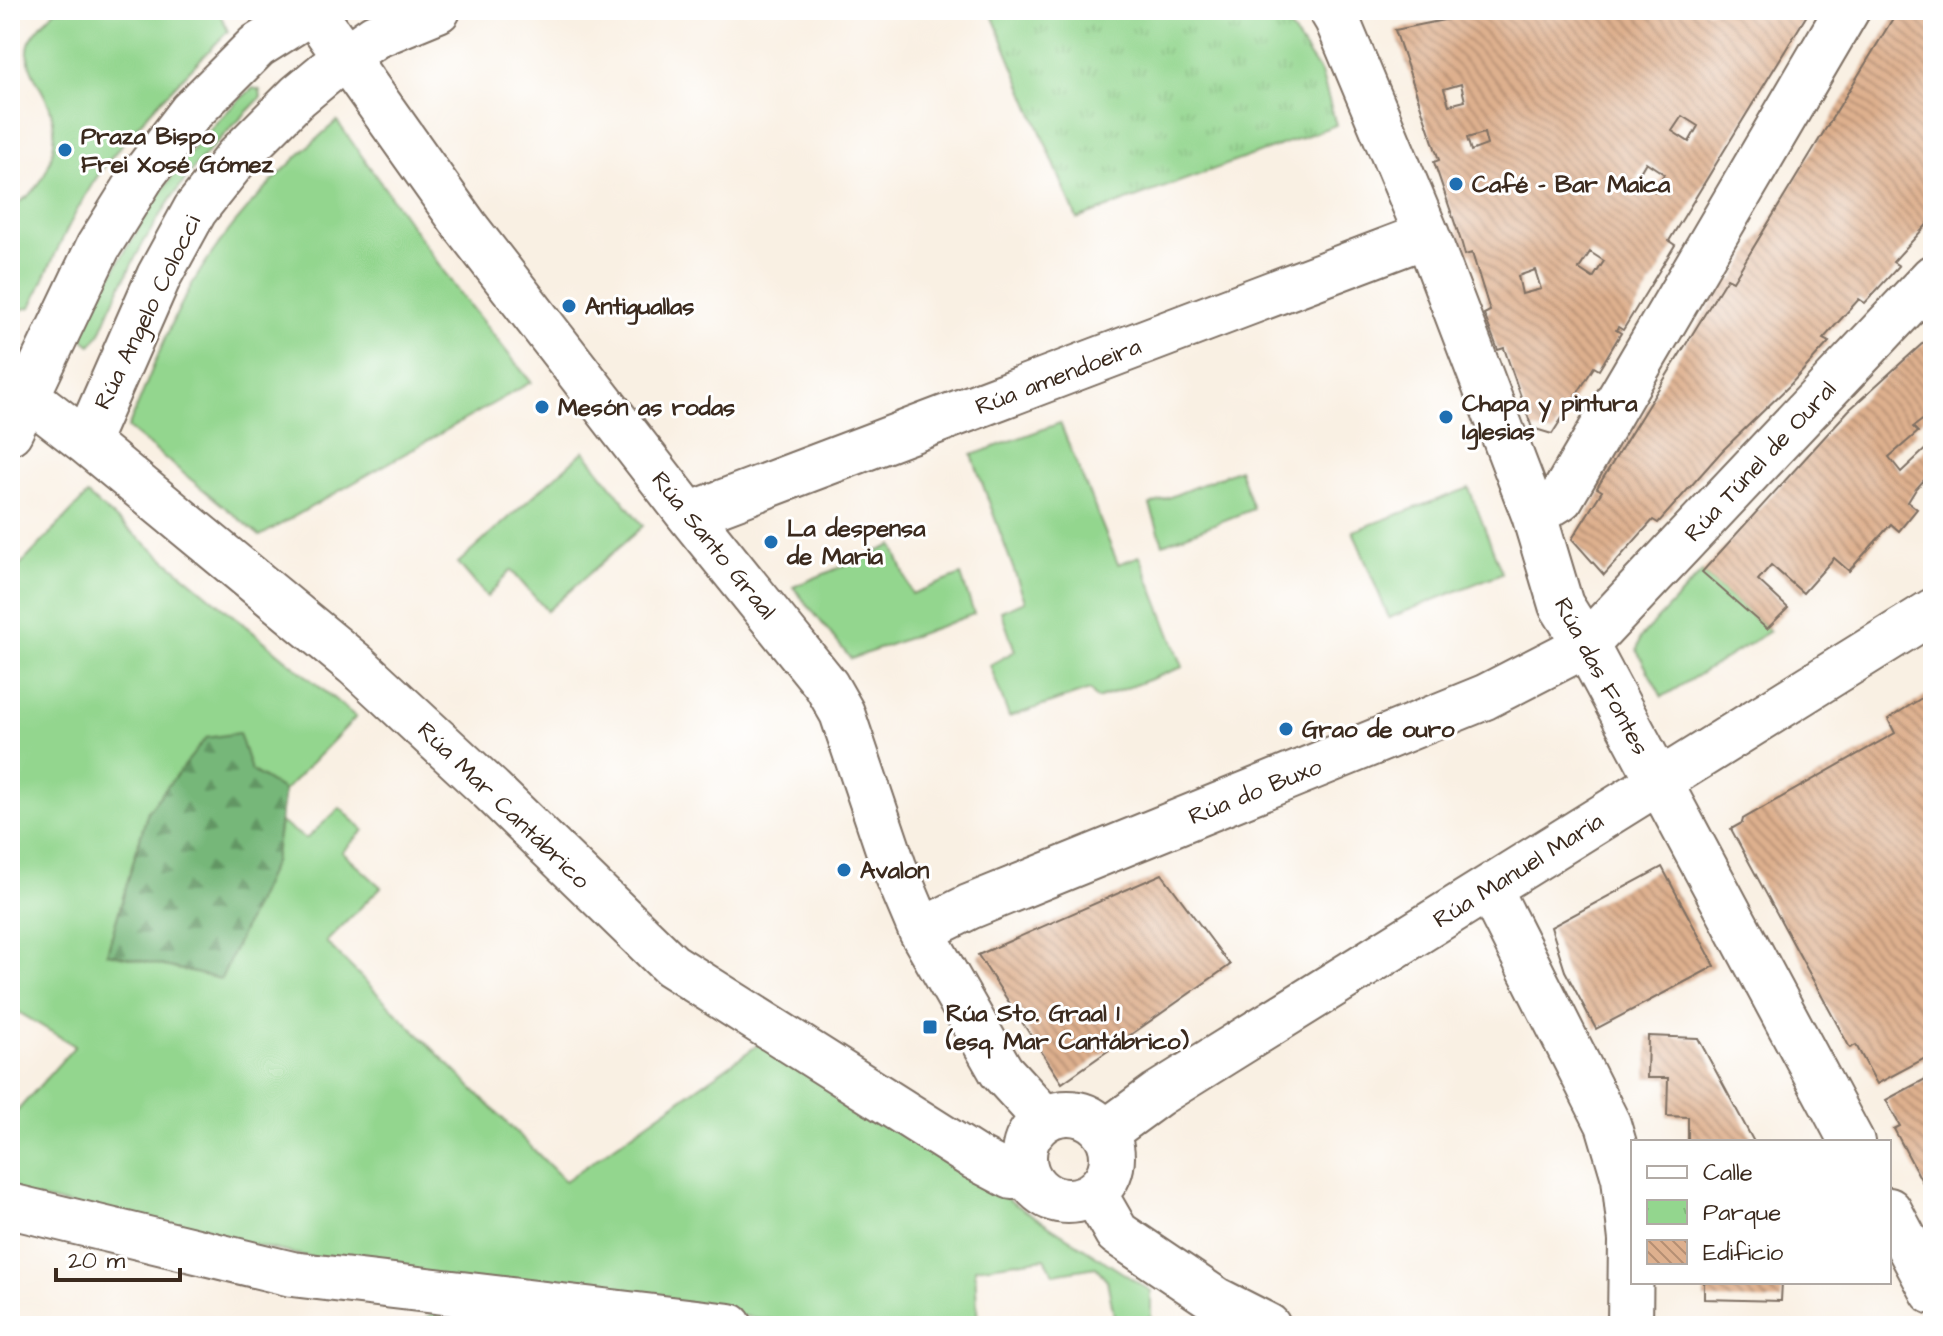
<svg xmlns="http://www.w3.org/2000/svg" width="1943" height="1336" font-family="'Architects Daughter',sans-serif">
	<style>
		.grass { fill: #93d68e; stroke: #678056; stroke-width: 2 }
		.forest { fill: url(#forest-firs); stroke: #58704c; stroke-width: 2 }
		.park { fill: url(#park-tufts); stroke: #678056; stroke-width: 2 }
		.building { fill: url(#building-back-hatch); fill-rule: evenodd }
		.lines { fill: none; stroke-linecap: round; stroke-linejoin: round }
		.street-casing { stroke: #7e6f63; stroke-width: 48 }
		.street { stroke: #fff; stroke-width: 44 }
		.poi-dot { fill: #1f6fb2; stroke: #fff; stroke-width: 3 }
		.labels { text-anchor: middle; stroke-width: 6; stroke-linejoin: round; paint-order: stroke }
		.poi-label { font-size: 24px; font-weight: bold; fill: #3b2a1e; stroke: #fff; text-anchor: start }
		.street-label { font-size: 24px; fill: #3b2a1e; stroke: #fff }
	</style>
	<defs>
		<pattern id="forest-firs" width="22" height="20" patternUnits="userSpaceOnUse" patternTransform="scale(2)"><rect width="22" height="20" fill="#76b779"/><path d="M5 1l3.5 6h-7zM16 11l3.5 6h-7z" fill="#629563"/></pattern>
		<pattern id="park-tufts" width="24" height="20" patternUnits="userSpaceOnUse" patternTransform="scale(2)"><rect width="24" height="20" fill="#93d68e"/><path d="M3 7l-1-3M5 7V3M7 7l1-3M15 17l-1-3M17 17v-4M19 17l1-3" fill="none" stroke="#80b87a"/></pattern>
		<pattern id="building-back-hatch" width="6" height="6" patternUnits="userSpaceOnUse" patternTransform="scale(2)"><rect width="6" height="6" fill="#deb08e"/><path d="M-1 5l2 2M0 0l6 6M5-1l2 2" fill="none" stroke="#b58f73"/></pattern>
	</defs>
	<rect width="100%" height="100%" fill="#fff"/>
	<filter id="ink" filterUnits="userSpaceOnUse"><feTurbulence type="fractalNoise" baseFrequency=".0125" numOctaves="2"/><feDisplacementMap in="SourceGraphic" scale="16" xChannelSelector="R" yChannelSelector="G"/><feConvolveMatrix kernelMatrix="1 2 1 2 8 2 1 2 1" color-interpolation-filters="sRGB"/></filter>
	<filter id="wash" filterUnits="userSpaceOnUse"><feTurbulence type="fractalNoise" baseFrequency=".006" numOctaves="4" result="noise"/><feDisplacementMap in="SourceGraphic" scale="32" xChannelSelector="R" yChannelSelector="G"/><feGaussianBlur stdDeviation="1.8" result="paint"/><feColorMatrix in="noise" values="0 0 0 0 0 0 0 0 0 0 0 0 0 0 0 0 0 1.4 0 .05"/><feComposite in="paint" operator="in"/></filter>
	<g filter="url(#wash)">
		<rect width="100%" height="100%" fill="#f9f0e3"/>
		<!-- grass -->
		<path class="grass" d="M 55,10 L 218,10 L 228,31 C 184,77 136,122 99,174 C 71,215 52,262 31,307 L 20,310 L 10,302 L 10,207 C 47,191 62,146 50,108 C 43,87 23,67 29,44 C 32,33 47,20 55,10 Z
			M 253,88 L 260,90 L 261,97 C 243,117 223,135 205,155 C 158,209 126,270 99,335 L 91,345 L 83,339 L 82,330 C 130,241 174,154 253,88 Z
			M 337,121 L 457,290 L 531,382 L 260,536 L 128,428 C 146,387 161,343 182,303 C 218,232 277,173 337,121 Z
			M 1060,423 L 1118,564 L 1140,556 L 1183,667 L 1097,699 L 1090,690 L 1009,717 L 990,665 L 1015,651 L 1001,611 L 1025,601 L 972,455 Z
			M 584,451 L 643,526 L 547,611 L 511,570 L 487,597 L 458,563 Z
			M 1239,469 L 1253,509 L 1163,544 L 1150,505 Z
			M 1469,488 L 1502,573 L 1389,618 L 1353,531 Z
			M 87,495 L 356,717 L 284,791 L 251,770 L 148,811 L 107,953 L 274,862 L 280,822 L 306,839 L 340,808 L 364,830 L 342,852 L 381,887 L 326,942 L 565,1181 L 762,1042 L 1151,1291 L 1151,1316 L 1134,1326 L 1116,1326 L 1107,1280 L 1096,1267 L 1054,1274 L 1045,1258 L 975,1268 L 978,1326 L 822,1326 L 368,1270 L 10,1192 L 10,1119 L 75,1046 L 10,1007 L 10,576 Z
			M 893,545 L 912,594 L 961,575 L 974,614 L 851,659 L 793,587 Z
			M 1702,572 L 1770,631 L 1662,697 L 1637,651 L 1640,638 Z
			M 450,1302 L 645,1326 L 415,1326 Z"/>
		<!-- forest -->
		<path class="forest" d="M 239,733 L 251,770 L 284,791 L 274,862 L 221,979 L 107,953 L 148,811 L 206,738 Z"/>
		<!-- park -->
		<path class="park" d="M 990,10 L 1278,10 L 1321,73 L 1336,125 L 1077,219 Z"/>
		<g id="blocks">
			<!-- building -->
			<path class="building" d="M 1493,10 L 1810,10 L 1669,241 L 1675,245 L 1623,330 L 1618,327 L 1616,330 L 1621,333 L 1599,370 L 1594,367 L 1552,434 L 1532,428 L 1505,351 L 1504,348 L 1498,350 L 1484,314 L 1490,311 L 1472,253 L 1465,255 L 1462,244 L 1434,162 L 1439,160 L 1395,30 ZM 1461,84 L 1465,101 L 1449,105 L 1444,89 ZM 1682,116 L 1698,126 L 1689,142 L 1672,131 ZM 1484,133 L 1487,145 L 1471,151 L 1467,138 ZM 1646,162 L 1664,174 L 1654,191 L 1636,179 ZM 1590,252 L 1604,261 L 1593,278 L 1579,269 ZM 1535,270 L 1541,289 L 1522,294 L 1518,276 Z
				M 1898,10 L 1933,10 L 1933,218 L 1893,262 L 1899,266 L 1865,303 L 1859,299 L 1823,339 L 1829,342 L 1789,386 L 1722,451 L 1658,523 L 1653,520 L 1604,575 L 1572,539 L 1602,491 L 1597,488 L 1727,278 L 1733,281 Z
				M 1933,334 L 1933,412 L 1913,427 L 1918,432 L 1889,457 L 1901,472 L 1933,442 L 1933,470 L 1916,489 L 1908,502 L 1917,509 L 1899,531 L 1891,524 L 1849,571 L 1834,558 L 1803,593 L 1771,565 L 1758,580 L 1788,608 L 1767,629 L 1702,572 L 1849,410 Z
				M 1933,691 L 1933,1054 L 1877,1084 L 1856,1045 L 1850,1048 L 1731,829 L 1742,823 L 1743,819 L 1895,733 L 1888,719 Z
				M 1662,867 L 1715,966 L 1596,1029 L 1565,971 L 1551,927 Z
				M 1162,874 L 1230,965 L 1062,1083 L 978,955 Z
				M 1648,1036 L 1698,1038 L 1754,1142 L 1688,1142 L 1688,1117 L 1667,1116 L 1668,1078 L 1647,1078 Z
				M 1933,1075 L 1933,1202 L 1894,1129 L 1900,1126 L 1886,1100 Z
				M 1704,1282 L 1782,1282 L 1781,1301 L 1704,1299 Z"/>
		</g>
	</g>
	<g filter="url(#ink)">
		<use href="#blocks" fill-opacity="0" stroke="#7e6f63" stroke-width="2"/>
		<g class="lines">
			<defs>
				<path id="street" d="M 312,10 L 466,227 L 689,515 L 826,685 L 842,713 L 894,867 L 921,931 L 1001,1071 L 1045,1119
					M 1331,10 L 1337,20 L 1427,235 L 1534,515 L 1561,605 L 1586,645 L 1852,1142
					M 10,383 L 86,442 L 356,665 L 491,790 L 671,965 L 974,1157 L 1012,1177 L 1028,1176
					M 10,432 L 98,247 L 143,175 L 191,112 L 257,46 L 314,10
					M 86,442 L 159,276 L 195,210 L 237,157 L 298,96 L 345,57 L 375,36 L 438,10
					M 689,515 L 1427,235
					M 1534,515 L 1561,498 L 1847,10
					M 1489,888 L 1608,1124 L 1624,1178 L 1631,1240 L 1630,1326
					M 921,931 L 969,907 L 1485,697 L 1586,645 L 1933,277
					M1024 1157a44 44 0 1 1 88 0a44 44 0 1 1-88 0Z
					M 1106,1132 L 1158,1094 L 1933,611
					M 1094,1193 L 1117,1233 L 1215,1299 L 1268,1326
					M 10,1206 L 292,1274 L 730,1326
					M 1889,1210 L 1933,1292"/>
			</defs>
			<!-- street casing -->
			<use href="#street" class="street-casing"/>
			<!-- street -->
			<use href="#street" class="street"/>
		</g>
	</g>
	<!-- markers -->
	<g class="poi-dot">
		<circle cx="65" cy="150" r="8"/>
		<circle cx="1456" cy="184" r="8"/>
		<circle cx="569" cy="306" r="8"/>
		<circle cx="542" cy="407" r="8"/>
		<circle cx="1446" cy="417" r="8"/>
		<circle cx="771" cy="542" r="8"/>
		<circle cx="1286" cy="729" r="8"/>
		<circle cx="844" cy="870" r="8"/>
		<rect x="922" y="1019" width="16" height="16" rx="4"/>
	</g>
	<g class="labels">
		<!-- poi labels -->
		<g class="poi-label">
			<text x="81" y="144">Praza Bispo<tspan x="81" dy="28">Frei Xosé Gómez</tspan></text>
			<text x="1472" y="192">Café - Bar Maica</text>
			<text x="585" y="314">Antiguallas</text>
			<text x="1462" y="411">Chapa y pintura<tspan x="1462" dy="28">Iglesias</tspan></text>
			<text x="558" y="415">Mesón as rodas</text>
			<text x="787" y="536">La despensa<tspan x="787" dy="28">de Maria</tspan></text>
			<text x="1302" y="737">Grao de ouro</text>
			<text x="860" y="878">Avalon</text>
			<text x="946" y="1021">Rúa Sto. Graal 1<tspan x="946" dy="28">(esq. Mar Cantábrico)</tspan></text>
		</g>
		<!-- street labels -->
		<g class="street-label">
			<text transform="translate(147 312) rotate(-64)" y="8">Rúa Angelo Colocci</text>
			<text transform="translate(1058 376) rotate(-21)" y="8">Rúa amendoeira</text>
			<text transform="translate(1760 461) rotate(-47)" y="8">Rúa Túnel de Oural</text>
			<text transform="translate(714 545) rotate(51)" y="8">Rúa Santo Graal</text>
			<text transform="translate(1602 676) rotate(62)" y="8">Rúa das Fontes</text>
			<text transform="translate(1255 791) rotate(-22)" y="8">Rúa do Buxo</text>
			<text transform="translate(504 805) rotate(44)" y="8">Rúa Mar Cantábrico</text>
			<text transform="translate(1518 870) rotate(-32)" y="8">Rúa Manuel María</text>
		</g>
	</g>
	<!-- margin -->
	<rect width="1943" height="1336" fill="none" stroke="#fff" stroke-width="40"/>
	<!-- legend -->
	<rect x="1631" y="1140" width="260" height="144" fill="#ffffff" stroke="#b1aaa5" stroke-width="2"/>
	<rect x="1647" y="1166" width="40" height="12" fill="#ffffff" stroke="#b1aaa5" stroke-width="2"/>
	<text x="1703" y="1180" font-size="24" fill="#3b2a1e">Calle</text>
	<rect x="1647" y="1200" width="40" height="24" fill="url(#park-tufts)" stroke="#b1aaa5" stroke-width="2"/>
	<text x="1703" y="1220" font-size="24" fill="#3b2a1e">Parque</text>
	<rect x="1647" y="1240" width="40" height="24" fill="url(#building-back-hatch)" stroke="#b1aaa5" stroke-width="2"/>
	<text x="1703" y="1260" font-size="24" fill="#3b2a1e">Edificio</text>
	<!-- scale -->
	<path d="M56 1268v12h124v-12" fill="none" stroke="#3b2a1e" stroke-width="4"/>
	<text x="68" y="1268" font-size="24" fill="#3b2a1e" stroke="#ffffff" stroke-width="6" paint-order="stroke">20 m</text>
</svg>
